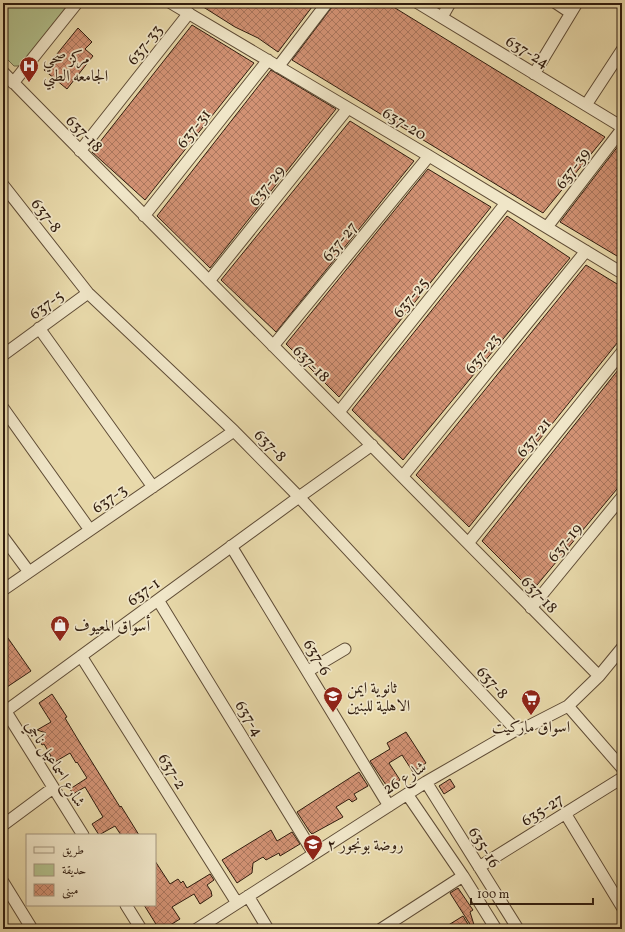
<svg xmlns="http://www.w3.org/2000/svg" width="625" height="932" font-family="Vollkorn,Amiri,serif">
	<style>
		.green { fill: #b2c08c; stroke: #726e4e }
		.building { fill: url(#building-cross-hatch); stroke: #311d0f }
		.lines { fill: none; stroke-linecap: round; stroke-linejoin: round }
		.minor-casing { stroke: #5f4c36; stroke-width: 13 }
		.minor { stroke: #f0e6c8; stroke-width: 11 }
		.labels { text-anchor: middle; stroke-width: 3.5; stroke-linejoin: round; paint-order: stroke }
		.street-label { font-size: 16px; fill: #311d0f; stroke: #f0e6c8 }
		.poi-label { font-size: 16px; fill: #311d0f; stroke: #f0e6c8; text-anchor: start }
	</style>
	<defs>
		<pattern id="building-cross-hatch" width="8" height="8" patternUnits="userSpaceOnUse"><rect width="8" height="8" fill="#d29274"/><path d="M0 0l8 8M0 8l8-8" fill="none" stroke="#ab775e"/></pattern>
	</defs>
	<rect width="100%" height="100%" fill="#e8d9aa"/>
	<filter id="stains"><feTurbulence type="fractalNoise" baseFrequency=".005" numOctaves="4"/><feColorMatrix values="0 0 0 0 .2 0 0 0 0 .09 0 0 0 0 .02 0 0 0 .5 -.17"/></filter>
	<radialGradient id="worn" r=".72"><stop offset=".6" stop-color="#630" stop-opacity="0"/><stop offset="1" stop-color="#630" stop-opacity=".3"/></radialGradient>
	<!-- green -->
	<path class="green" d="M 3,3 L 71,3 L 19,66 L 14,66 L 3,55 Z"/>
	<!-- building -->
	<path class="building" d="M 197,3 L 315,3 L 278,52 L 258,38 L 235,27 Z
		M 335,3 L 387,3 L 605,137 L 543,213 L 292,60 Z
		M 192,25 L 254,63 L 145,200 L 92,152 Z
		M 78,28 L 92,42 L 85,49 L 93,56 L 67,89 L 44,70 Z
		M 271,70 L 336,109 L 210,268 L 157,216 Z
		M 350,121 L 414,161 L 276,332 L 221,280 Z
		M 622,141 L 622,259 L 560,222 Z
		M 428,169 L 491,207 L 339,397 L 286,344 Z
		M 507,216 L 570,258 L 403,460 L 352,410 Z
		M 586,265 L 622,287 L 622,337 L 469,527 L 416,475 Z
		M 622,365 L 622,483 L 532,591 L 482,541 Z
		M 3,631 L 31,671 L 7,687 L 3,681 Z
		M 52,694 L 67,717 L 65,718 L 77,738 L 120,807 L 121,806 L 139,835 L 121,835 L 115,826 L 99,835 L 92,824 L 103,817 L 85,787 L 73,794 L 70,789 L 87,778 L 77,762 L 76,763 L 70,753 L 53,763 L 49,757 L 51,756 L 44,744 L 42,745 L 38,738 L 46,733 L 37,730 L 51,722 L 39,703 Z
		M 406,732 L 426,763 L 413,772 L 402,755 L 389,763 L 400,780 L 388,787 L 386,785 L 370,761 L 390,749 L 387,743 Z
		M 359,772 L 368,786 L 354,794 L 357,799 L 352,802 L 349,799 L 336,807 L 343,817 L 312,834 L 310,832 L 297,812 Z
		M 450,779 L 455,787 L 444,794 L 439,786 Z
		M 271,830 L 277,841 L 292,832 L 300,844 L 280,856 L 279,853 L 266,860 L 263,857 L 253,863 L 252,873 L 237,883 L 222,860 Z
		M 155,861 L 170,884 L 178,879 L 181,883 L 183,881 L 187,888 L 210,874 L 214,880 L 207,885 L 211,891 L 212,896 L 200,904 L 194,894 L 172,907 L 180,919 L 164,929 L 159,929 L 144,905 L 155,905 Z
		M 458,888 L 473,910 L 470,912 L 475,928 L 473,929 L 450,893 Z
		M 463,916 L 471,929 L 442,929 Z"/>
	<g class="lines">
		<defs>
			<path id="minor" d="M 171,3 L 429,156 L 622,273
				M 418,3 L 622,127
				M 556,3 L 571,13
				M 442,17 L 450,3
				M 278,67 L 327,3
				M 3,72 L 599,676
				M 534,74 L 577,3
				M 13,83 L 77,3
				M 586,105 L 622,50
				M 80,151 L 189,13
				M 3,185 L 88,293 L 234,431 L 299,497 L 516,730
				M 144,216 L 268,60
				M 547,227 L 622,129
				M 209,281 L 348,108
				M 39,328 L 153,487
				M 273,346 L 429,156
				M 3,355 L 88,293
				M 3,408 L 90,530
				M 339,412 L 506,203
				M 403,476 L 586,251
				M 3,537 L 29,572
				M 469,542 L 622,352
				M 231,546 L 389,806
				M 3,590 L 234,431
				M 158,600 L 314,854
				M 531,608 L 622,497
				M 81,656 L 237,903
				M 308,671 L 345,649
				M 568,706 L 622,768
				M 3,707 L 83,835
				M 3,713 L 299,497 L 372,445
				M 426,782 L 518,929
				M 407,794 L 463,876 L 496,929
				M 565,813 L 622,907
				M 3,825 L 53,788
				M 479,867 L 622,778
				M 3,882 L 32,929
				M 248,896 L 268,929
				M 126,905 L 141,929
				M 197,929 L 426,782 L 516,730 L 527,727 L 568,706 L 599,676 L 622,648
				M 381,929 L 463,876"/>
		</defs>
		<!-- minor casing -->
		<use href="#minor" class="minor-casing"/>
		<!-- minor -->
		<use href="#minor" class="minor"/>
	</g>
	<!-- icons -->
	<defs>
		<symbol id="hospital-pin" viewBox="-11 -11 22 30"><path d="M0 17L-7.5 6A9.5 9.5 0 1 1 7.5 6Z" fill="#8f2418" stroke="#f0e6c8"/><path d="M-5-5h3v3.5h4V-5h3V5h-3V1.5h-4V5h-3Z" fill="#fff"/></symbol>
		<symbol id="shop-pin" viewBox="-11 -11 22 30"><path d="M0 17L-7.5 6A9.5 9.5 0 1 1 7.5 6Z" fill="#8f2418" stroke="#f0e6c8"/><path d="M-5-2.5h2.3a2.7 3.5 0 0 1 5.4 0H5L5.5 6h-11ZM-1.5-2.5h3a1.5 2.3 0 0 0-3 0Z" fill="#fff"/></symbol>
		<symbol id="school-pin" viewBox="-11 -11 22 30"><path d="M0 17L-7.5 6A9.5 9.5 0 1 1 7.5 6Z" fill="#8f2418" stroke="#f0e6c8"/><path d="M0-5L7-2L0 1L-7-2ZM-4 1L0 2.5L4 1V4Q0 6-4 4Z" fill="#fff"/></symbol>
		<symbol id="supermarket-pin" viewBox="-11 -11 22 30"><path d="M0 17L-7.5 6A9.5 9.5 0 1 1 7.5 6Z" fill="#8f2418" stroke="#f0e6c8"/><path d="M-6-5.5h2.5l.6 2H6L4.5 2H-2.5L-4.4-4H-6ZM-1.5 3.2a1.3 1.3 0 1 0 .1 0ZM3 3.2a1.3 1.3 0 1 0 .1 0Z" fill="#fff"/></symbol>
	</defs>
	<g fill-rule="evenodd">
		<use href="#hospital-pin" x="18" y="55" width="22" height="30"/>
		<use href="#shop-pin" x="49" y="614" width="22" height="30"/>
		<use href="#school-pin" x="322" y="685" width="22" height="30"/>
		<use href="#supermarket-pin" x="520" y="688" width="22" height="30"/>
		<use href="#school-pin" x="302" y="833" width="22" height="30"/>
	</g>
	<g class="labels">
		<!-- street labels -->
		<g class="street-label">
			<text transform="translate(144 44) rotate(-52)" y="6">637-33</text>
			<text transform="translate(528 51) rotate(31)" y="6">637-24</text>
			<text transform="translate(405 123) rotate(31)" y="6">637-20</text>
			<text transform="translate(193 128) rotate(-52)" y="6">637-31</text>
			<text transform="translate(85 133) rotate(45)" y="6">637-18</text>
			<text transform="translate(572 168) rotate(-53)" y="6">637-39</text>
			<text transform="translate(266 185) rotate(-51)" y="6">637-29</text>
			<text transform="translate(47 215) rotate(52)" y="6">637-8</text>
			<text transform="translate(339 241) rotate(-51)" y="6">637-27</text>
			<text transform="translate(410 297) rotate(-51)" y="6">637-25</text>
			<text transform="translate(46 304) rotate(-36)" y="6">637-5</text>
			<text transform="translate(482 353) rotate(-51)" y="6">637-23</text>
			<text transform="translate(312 363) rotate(45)" y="6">637-18</text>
			<text transform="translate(533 437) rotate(-51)" y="6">637-21</text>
			<text transform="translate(271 445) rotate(45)" y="6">637-8</text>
			<text transform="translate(109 498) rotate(-35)" y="6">637-3</text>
			<text transform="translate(564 542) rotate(-51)" y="6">637-19</text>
			<text transform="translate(143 591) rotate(-36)" y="6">637-1</text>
			<text transform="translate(540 594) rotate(46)" y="6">637-18</text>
			<text transform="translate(318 657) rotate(59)" y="6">637-6</text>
			<text transform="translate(493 682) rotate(47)" y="6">637-8</text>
			<text transform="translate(250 718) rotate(58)" y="6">637-4</text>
			<text transform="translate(56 763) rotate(58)" y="6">شارع اسماعيل ناجي</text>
			<text transform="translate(173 771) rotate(58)" y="6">637-2</text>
			<text transform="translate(404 777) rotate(-32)" y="6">شارع 26</text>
			<text transform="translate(542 809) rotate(-32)" y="6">635-27</text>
			<text transform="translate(485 847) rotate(58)" y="6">635-16</text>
		</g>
		<!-- poi labels -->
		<g class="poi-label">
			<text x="43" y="63">مركز صحي<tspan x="43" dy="18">الجامعه الطبي</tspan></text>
			<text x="74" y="631">أسواق المعيوف</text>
			<text x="347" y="693">ثانوية ايمن<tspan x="347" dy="18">الاهلية للبنين</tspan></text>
			<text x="531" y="732" text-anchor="middle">اسواق ماركيت</text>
			<text x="327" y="850">روضة بونجور ٢</text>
		</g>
	</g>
	<!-- margin -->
	<rect width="625" height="932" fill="none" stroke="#e8d9aa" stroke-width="16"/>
	<rect x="4" y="4" width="617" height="924" fill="none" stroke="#311d0f" stroke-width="2"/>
	<rect x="8" y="8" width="609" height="916" fill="none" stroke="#311d0f"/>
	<!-- legend -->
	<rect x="26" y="834" width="130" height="72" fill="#f0e6c8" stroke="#a4967e"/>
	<rect x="34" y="847" width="20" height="6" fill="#f0e6c8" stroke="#a4967e"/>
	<text x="62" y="854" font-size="12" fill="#311d0f">طريق</text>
	<rect x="34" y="864" width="20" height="12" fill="#b2c08c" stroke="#a4967e"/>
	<text x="62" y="874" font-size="12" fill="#311d0f">حديقة</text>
	<rect x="34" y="884" width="20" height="12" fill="url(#building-cross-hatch)" stroke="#a4967e"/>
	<text x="62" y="894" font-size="12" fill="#311d0f">مبنى</text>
	<!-- scale -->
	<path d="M471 898v6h122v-6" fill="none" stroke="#311d0f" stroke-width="2"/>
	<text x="477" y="898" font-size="12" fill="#311d0f" stroke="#f0e6c8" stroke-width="3" paint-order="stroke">100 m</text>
	<rect width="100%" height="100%" filter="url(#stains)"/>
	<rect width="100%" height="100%" fill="url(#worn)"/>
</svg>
